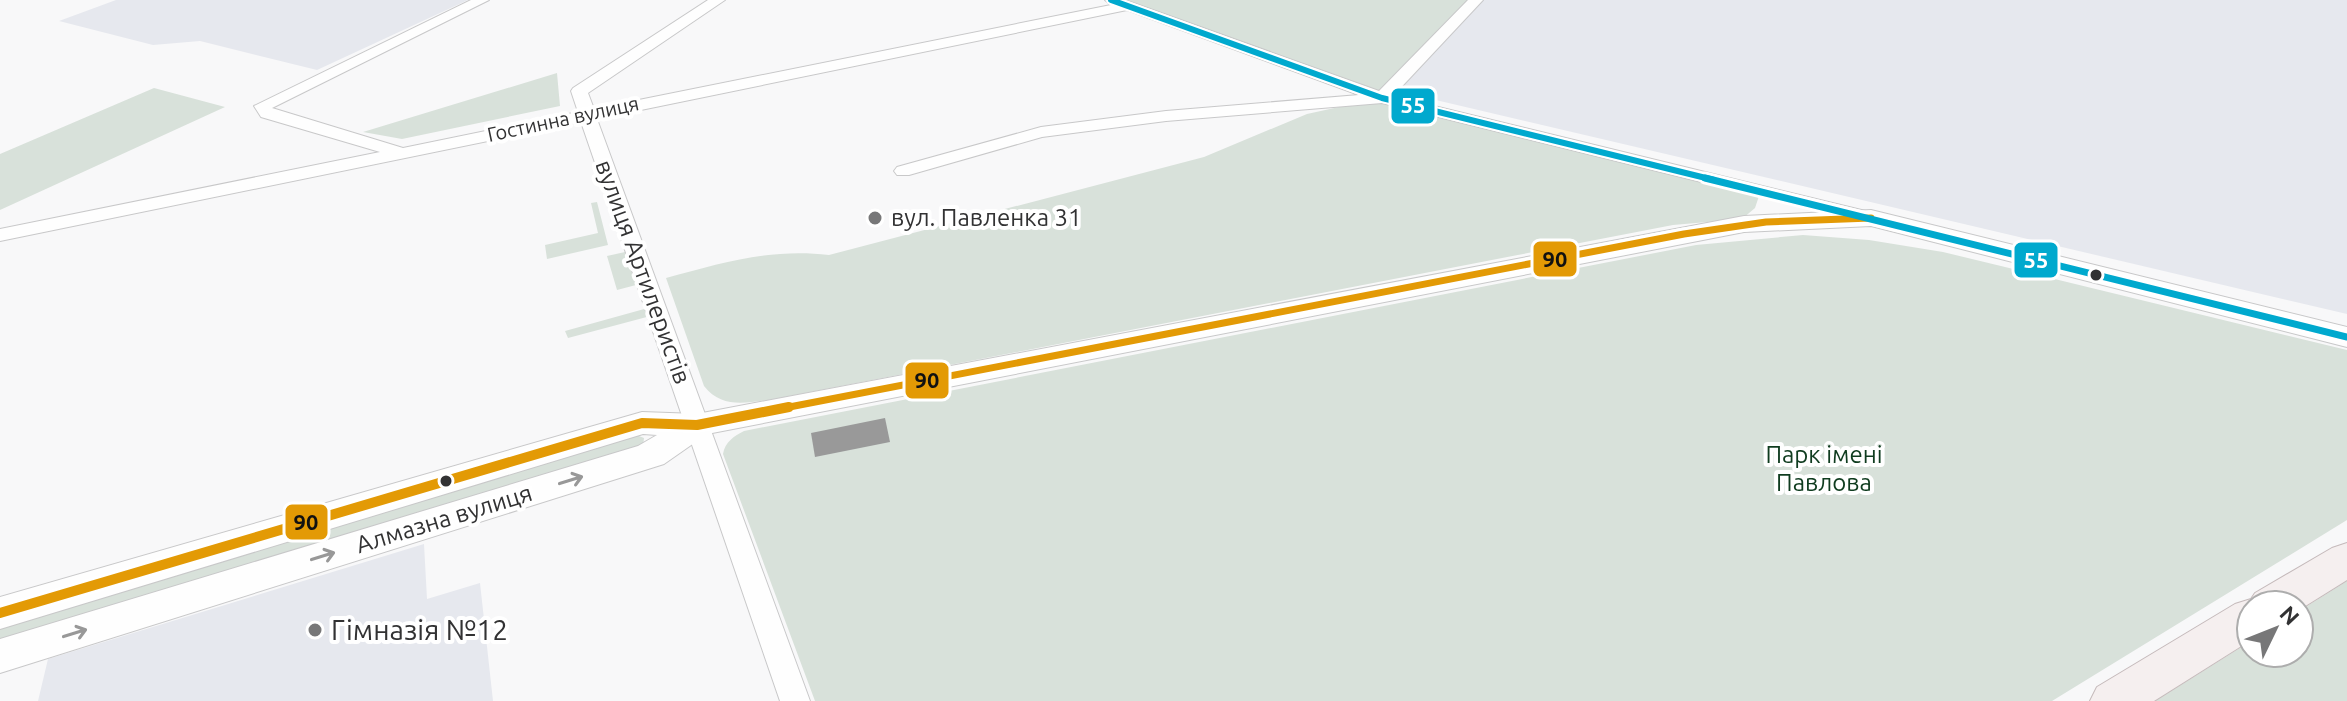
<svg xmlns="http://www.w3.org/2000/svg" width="2347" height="701" font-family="Ubuntu,sans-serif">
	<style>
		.built { fill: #e6e8ee }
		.green { fill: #d8e1da }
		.building { fill: #999 }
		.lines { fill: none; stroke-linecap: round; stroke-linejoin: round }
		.street-casing { stroke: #c8c8c9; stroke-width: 2 }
		.secondary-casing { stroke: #c8c8c9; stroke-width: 2 }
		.primary-casing { stroke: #c5babb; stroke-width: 2 }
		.street { fill: #fefefe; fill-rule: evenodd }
		.secondary { fill: #fefefe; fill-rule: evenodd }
		.primary { fill: #f5efef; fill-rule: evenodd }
		.bus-1-far1-casing { stroke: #fff; stroke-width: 13 }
		.bus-1-casing { stroke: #fff; stroke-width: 16 }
		.bus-2-far1-casing { stroke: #fff; stroke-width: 10 }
		.bus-2-casing { stroke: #fff; stroke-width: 13 }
		.bus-1-far1 { stroke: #e39a05; stroke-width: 7 }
		.bus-1 { stroke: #e39a05; stroke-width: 10 }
		.bus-2-far1 { stroke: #00a9ce; stroke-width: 6 }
		.bus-2 { stroke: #00a9ce; stroke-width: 7 }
		.oneway { stroke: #989898 }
		.poi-dot { fill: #777778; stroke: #fff; stroke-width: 3 }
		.bus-dot { fill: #323233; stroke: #fff; stroke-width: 3 }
		.labels { text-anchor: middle; stroke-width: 8; stroke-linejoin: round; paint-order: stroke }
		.far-street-label { font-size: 20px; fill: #323233; stroke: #fff }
		.poi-label { font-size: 24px; fill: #323233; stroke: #fff; text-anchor: start }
		.street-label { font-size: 24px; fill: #323233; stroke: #fff }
		.park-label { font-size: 24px; fill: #0f3c1f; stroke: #fff }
		.near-poi-label { font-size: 28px; fill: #323233; stroke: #fff; text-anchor: start }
		.line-badge { stroke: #fff; stroke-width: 3 }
		.badge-label { font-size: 22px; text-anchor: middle; font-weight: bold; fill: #fff }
		.pale-badge-label { font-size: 22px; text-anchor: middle; font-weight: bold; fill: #111 }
	</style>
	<rect width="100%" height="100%" fill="#f8f8f9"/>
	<!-- built -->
	<path class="built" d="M 116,0 L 468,0 L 317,70 L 200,41 L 153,45 L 59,21 Z
		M 1476,0 L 2347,0 L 2347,314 L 1389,89 Z
		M 424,544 L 427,599 L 480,583 L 493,701 L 38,701 L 48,659 Z"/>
	<!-- green -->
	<path class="green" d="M 1111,0 L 1476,0 L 1382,97 L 1761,190 L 1755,208 L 1742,219 L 1673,225 L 1559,247 L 769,400 C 744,403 721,408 704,386 L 666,278 C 722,263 770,248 829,255 L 1204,157 L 1307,114 L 1380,98 Z
		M 557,73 L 560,106 L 402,139 L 363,132 Z
		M 154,88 L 225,107 L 0,210 L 0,154 Z
		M 597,202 L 608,245 L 547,259 L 545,245 L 598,233 L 591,203 Z
		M 1803,235 L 1869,240 L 1943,252 L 2347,350 L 2347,520 L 2052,701 L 815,701 L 723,454 C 725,442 734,436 744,431 L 1696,245 Z
		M 625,252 L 636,285 L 617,290 L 607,256 Z
		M 655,306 L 658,314 L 568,338 L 565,331 Z
		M 634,434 L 644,438 L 643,447 L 0,647 L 0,623 Z
		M 2347,581 L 2347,701 L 2155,701 L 2251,641 L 2251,653 L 2299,653 L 2299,611 Z"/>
	<!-- building -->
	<path class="building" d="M 885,418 L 890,442 L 815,457 L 811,433 Z"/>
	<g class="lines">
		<defs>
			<path id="street" d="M 471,0 L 489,0 L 272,108 L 403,148 L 578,112 L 571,91 L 573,88 L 708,0 L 725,0 L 588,93 L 594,109 L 1111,5 L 1105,0 L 1125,0 L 1379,91 L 1468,0 L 1483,0 L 1393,96 L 1878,214 L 1881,218 L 1871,224 L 1382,103 L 1166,121 L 1042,137 L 909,175 L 897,175 L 894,171 L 897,167 L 1041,127 L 1166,111 L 1359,95 L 1127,10 L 597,119 L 810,701 L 780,701 L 581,122 L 0,241 L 0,229 L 380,152 L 261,117 L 254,106 Z"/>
			<path id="secondary" d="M 1871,210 L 2347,327 L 2347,347 L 1871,226 L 1744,232 L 707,434 L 664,464 L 0,673 L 0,639 L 638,446 L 657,435 L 643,434 L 0,629 L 0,597 L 642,412 L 697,414 L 1744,216 Z"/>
			<path id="primary" d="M 2347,543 L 2347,580 L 2299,610 L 2299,605 L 2251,605 L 2251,640 L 2154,701 L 2090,701 L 2097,687 L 2235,604 L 2251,599 L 2255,593 L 2332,548 Z"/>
		</defs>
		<!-- street casing -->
		<use href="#street" class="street-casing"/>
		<!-- secondary casing -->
		<use href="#secondary" class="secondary-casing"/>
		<!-- primary casing -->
		<use href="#primary" class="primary-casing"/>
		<!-- street -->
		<use href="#street" class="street"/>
		<!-- secondary -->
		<use href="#secondary" class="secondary"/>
		<!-- primary -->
		<use href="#primary" class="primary"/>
		<defs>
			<path id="bus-1-far1" d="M 779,409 L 1684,234 L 1766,222 L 1871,218"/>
			<path id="bus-1" d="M 0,613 L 642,423 L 697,425 L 789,407"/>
			<path id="bus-2-far1" d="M 1111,0 L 1382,98 L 1714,180"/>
			<path id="bus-2" d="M 1705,178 L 2347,337"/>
		</defs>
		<!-- bus-1-far1 casing -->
		<use href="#bus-1-far1" class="bus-1-far1-casing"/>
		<!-- bus-1 casing -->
		<use href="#bus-1" class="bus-1-casing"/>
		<!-- bus-2-far1 casing -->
		<use href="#bus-2-far1" class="bus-2-far1-casing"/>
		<!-- bus-2 casing -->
		<use href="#bus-2" class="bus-2-casing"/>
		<!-- bus-1-far1 -->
		<use href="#bus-1-far1" class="bus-1-far1"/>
		<!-- bus-1 -->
		<use href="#bus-1" class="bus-1"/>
		<!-- bus-2-far1 -->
		<use href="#bus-2-far1" class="bus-2-far1"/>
		<!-- bus-2 -->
		<use href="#bus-2" class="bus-2"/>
	</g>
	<!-- one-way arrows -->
	<defs><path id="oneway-shaft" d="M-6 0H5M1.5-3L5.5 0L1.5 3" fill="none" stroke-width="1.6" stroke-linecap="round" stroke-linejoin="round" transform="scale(2)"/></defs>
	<g class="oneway">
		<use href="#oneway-shaft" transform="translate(571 480) rotate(-17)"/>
		<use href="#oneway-shaft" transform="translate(323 556) rotate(-17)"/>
		<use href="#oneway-shaft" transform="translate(75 633) rotate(-17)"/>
	</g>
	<!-- markers -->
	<g class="poi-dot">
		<circle cx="875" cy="218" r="8"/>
		<circle cx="315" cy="630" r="8"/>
	</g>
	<g class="bus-dot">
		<circle cx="2096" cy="275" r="7"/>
		<circle cx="446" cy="481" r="7"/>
	</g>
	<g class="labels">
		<!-- far-street labels -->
		<g class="far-street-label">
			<text transform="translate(563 119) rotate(-12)" y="7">Гостинна вулиця</text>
		</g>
		<!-- poi labels -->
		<g class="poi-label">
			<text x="891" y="226">вул. Павленка 31</text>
		</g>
		<!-- street labels -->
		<g class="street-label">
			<text transform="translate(643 272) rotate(70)" y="8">вулиця Артилеристів</text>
			<text transform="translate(444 519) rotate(-17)" y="8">Алмазна вулиця</text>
		</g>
		<!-- park labels -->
		<g class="park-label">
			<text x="1824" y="463">Парк імені<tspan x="1824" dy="28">Павлова</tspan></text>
		</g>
		<!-- near-poi labels -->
		<g class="near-poi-label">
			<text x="331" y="640">Гімназія №12</text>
		</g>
	</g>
	<g class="line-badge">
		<rect x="1390" y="87" width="46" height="38" rx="8" fill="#00a9ce"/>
		<rect x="1532" y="240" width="46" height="38" rx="8" fill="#e39a05"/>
		<rect x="2013" y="241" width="46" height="38" rx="8" fill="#00a9ce"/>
		<rect x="904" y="361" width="46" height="39" rx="8" fill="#e39a05"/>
		<rect x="284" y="503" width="45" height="38" rx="8" fill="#e39a05"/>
	</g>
	<g class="badge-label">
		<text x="1413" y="113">55</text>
		<text x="2036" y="268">55</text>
	</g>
	<g class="pale-badge-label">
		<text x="1555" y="267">90</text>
		<text x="927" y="388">90</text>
		<text x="306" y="530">90</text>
	</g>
	<!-- north arrow -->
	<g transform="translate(2275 629) rotate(47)"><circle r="38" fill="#ffffff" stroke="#adadad" stroke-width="2"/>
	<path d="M0-6L14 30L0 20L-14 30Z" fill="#777778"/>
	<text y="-12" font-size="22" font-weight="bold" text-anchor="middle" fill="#323233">N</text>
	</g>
</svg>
